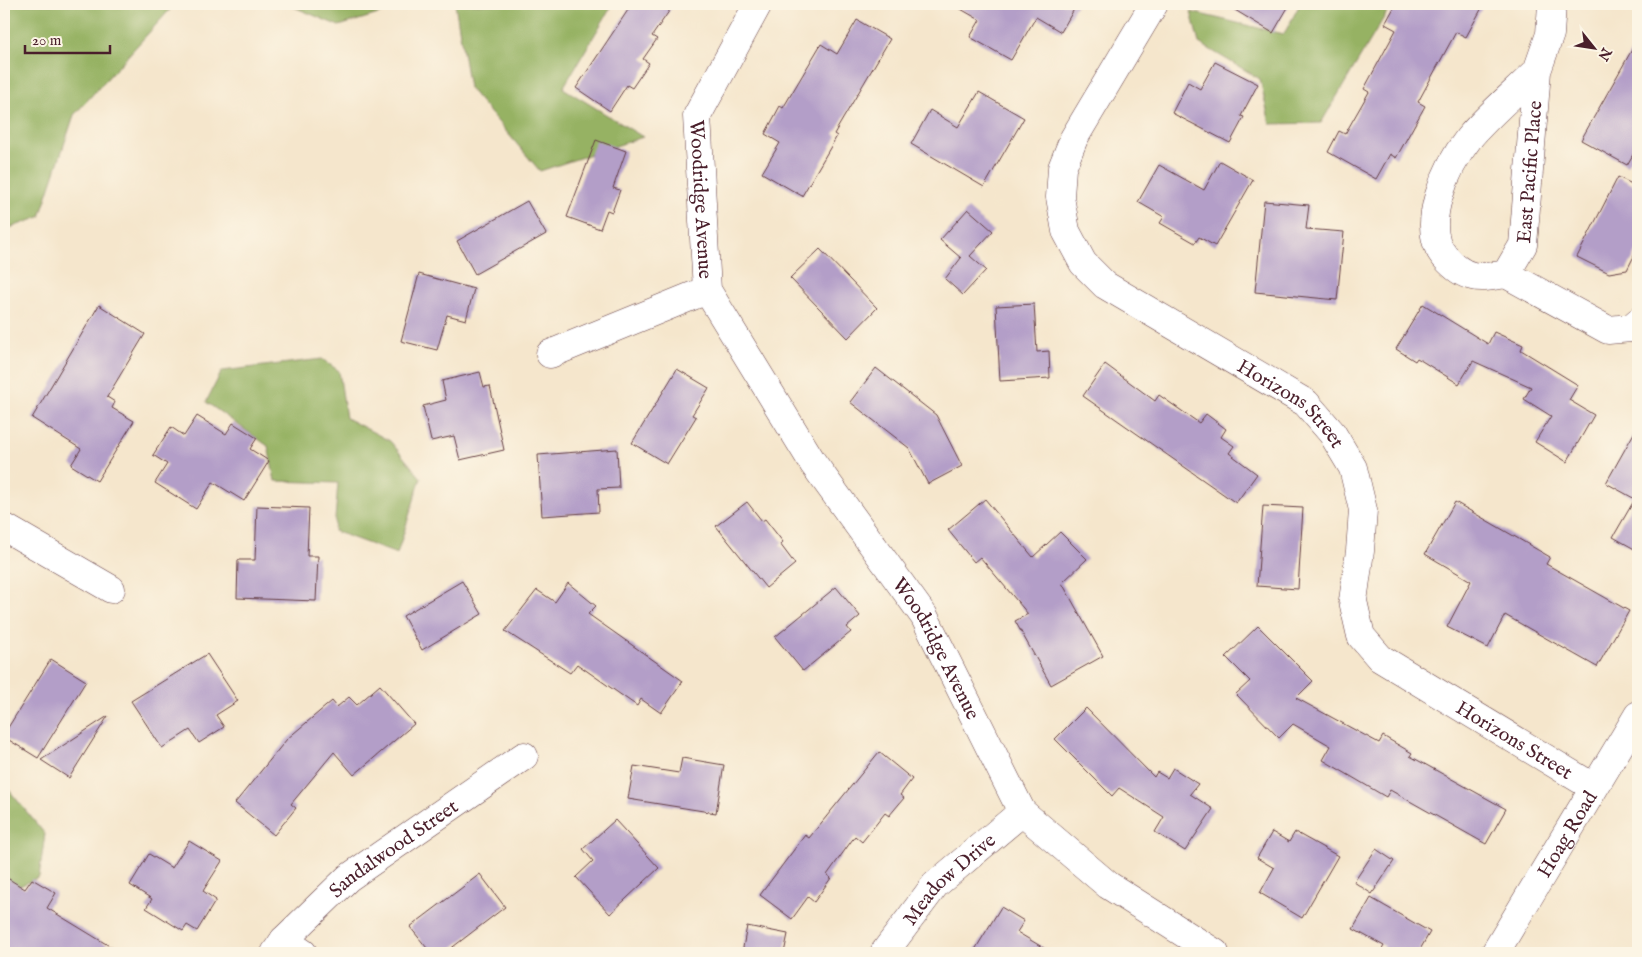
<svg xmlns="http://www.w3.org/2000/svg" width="1642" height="957" font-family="'IM FELL English',serif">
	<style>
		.forest { fill: #96b264; stroke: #706848 }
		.building { fill: #b39ec8 }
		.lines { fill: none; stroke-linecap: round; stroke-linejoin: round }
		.minor-casing { stroke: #643d43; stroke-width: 29 }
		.tertiary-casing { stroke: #643d43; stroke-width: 29 }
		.minor { stroke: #fff; stroke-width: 28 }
		.tertiary { stroke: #fff; stroke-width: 28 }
		.labels { text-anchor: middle; stroke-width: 4; stroke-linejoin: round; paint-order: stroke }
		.street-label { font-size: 20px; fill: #4a1f2b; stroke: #fcf5e5 }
	</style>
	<rect width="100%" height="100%" fill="#fcf5e5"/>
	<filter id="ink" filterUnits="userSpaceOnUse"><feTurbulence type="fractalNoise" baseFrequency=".02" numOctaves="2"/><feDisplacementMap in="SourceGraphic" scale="10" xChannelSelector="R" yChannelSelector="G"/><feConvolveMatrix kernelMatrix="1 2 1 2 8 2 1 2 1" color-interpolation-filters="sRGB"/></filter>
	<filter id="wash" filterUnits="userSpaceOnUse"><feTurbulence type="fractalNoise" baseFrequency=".0096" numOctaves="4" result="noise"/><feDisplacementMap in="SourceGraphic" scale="20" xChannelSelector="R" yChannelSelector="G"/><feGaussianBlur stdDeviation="1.12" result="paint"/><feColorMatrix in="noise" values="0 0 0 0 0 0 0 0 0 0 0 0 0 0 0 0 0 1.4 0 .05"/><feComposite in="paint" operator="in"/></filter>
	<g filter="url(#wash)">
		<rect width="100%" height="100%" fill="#f5e6cc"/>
		<!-- forest -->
		<path class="forest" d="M 4,4 L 175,4 L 74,115 L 40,217 L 4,230 Z
			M 287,4 L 411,4 L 339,26 Z
			M 455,4 L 613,4 L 563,88 L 643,137 L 540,171 L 469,88 Z
			M 1300,4 L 1392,4 L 1321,123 L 1270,124 L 1260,79 L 1199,43 L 1191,12 L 1284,34 Z
			M 322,359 L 339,371 L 346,418 L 390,441 L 421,478 L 397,554 L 334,531 L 338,483 L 275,481 L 268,446 L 206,402 L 222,371 Z
			M 4,784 L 45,834 L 39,877 L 11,890 L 4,883 Z"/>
		<g id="blocks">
			<!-- building -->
			<path class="building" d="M 632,4 L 674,4 L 652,36 L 657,39 L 643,59 L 649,63 L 632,88 L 627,85 L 610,111 L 576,88 Z
				M 952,4 L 1077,4 L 1061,32 L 1036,17 L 1011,60 L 970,37 L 980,20 Z
				M 1225,4 L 1290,4 L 1273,33 Z
				M 1396,4 L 1484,4 L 1466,37 L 1456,32 L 1418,102 L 1425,106 L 1396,158 L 1390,154 L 1376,179 L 1328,152 L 1339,131 L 1345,134 L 1369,92 L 1364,89 L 1396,30 L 1385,24 Z
				M 857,20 L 890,39 L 834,134 L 837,136 L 802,196 L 762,173 L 780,143 L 765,134 L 780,106 L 783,108 L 821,44 L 837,54 Z
				M 1638,39 L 1638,146 L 1627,165 L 1581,140 Z
				M 1215,62 L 1258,84 L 1241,116 L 1244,117 L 1230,143 L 1172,113 L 1188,82 L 1200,89 Z
				M 979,92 L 1024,118 L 984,187 L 911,144 L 930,110 L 958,127 Z
				M 596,140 L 626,151 L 613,188 L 620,190 L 612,212 L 607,210 L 600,229 L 567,217 Z
				M 1220,161 L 1253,180 L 1215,246 L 1199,237 L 1195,243 L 1160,223 L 1164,217 L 1138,202 L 1159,165 L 1204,190 Z
				M 1618,177 L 1638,187 L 1638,248 L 1627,270 L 1609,273 L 1577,257 Z
				M 527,201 L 546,234 L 475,274 L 457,241 Z
				M 1264,201 L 1309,205 L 1306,229 L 1344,232 L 1337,300 L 1255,292 Z
				M 968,209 L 993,231 L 970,256 L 986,270 L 963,295 L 945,279 L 961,258 L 940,240 Z
				M 820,249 L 877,308 L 848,338 L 790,278 Z
				M 419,274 L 474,289 L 466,320 L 447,315 L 437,350 L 401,341 Z
				M 1034,304 L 1037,352 L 1049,351 L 1050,378 L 1000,381 L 996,306 Z
				M 1423,304 L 1488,344 L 1494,332 L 1523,345 L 1521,350 L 1578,385 L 1569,400 L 1594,415 L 1567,462 L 1535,442 L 1551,416 L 1524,399 L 1531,387 L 1473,361 L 1459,384 L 1417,358 L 1415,361 L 1396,349 Z
				M 99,305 L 145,334 L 107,397 L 115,402 L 112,408 L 134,421 L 97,481 L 71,465 L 81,449 L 32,418 Z
				M 1105,364 L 1155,401 L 1159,395 L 1199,423 L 1206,414 L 1226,429 L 1221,437 L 1234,446 L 1229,453 L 1257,474 L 1236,503 L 1083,396 Z
				M 876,368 L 936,415 L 962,466 L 928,484 L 909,448 L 850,402 Z
				M 677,369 L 709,388 L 692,415 L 696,417 L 667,464 L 632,443 Z
				M 480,372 L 484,387 L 490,386 L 504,450 L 460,460 L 454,436 L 431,441 L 423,406 L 446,400 L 442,381 Z
				M 197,416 L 226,434 L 233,423 L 257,438 L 250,449 L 269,461 L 244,501 L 213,482 L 196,509 L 155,483 L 167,464 L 153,455 L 171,427 L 184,436 Z
				M 1638,426 L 1638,551 L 1613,537 L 1635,499 L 1606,483 Z
				M 617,449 L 619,488 L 598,489 L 599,512 L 542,516 L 538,455 Z
				M 985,499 L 1033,557 L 1060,532 L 1087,559 L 1062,583 L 1103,656 L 1051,685 L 1015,621 L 1028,614 L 980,557 L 974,562 L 948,530 Z
				M 747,502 L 762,521 L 765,519 L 783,542 L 780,544 L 795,564 L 766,588 L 716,526 Z
				M 1455,502 L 1550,557 L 1546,564 L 1629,611 L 1597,667 L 1505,615 L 1488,648 L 1447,627 L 1471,581 L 1425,554 Z
				M 257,506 L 309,508 L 307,556 L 318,556 L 316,601 L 237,598 L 238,560 L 255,560 Z
				M 1263,506 L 1303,508 L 1298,589 L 1257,586 Z
				M 462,581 L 482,614 L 422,650 L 403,616 Z
				M 568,583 L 596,606 L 588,614 L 683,681 L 661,713 L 641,699 L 637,706 L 577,664 L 570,673 L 505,631 L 537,590 L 555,602 Z
				M 836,587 L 860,616 L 847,627 L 851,632 L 803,671 L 775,637 Z
				M 1258,626 L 1313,681 L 1296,698 L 1379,743 L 1383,736 L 1412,753 L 1410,756 L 1506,809 L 1486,844 L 1390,790 L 1386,797 L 1323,760 L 1331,746 L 1293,724 L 1279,738 L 1236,694 L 1250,681 L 1226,657 Z
				M 207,654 L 238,701 L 216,715 L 224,727 L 199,743 L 190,730 L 162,748 L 131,701 Z
				M 51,659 L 86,681 L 38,758 L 4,737 L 4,734 Z
				M 380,685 L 414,724 L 354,775 L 334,752 L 291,804 L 296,808 L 274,835 L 235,803 L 287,739 L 332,701 L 337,707 L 349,697 L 357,705 Z
				M 1086,708 L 1154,777 L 1157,772 L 1167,778 L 1173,768 L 1198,784 L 1190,794 L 1213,809 L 1185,851 L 1155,832 L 1164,817 L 1119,788 L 1112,796 L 1055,739 Z
				M 108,716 L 69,778 L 41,760 Z
				M 879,752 L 912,779 L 900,795 L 904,798 L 889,816 L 885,813 L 862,842 L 855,836 L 827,875 L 831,878 L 814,902 L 808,897 L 792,919 L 760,895 L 805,835 L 809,838 Z
				M 682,758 L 724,765 L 716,813 L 628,799 L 634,766 L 679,773 Z
				M 615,820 L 659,868 L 610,914 L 576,877 L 593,861 L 583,849 Z
				M 1272,832 L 1289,842 L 1295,832 L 1338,856 L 1302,918 L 1260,893 L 1274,868 L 1257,858 Z
				M 189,841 L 222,861 L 203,891 L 216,900 L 197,931 L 187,925 L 183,931 L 146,908 L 152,899 L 130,885 L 149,854 L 172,868 Z
				M 1376,849 L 1394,861 L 1372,894 L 1354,882 Z
				M 480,874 L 505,907 L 445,953 L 431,953 L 410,927 Z
				M 4,876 L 25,889 L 32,879 L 56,893 L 47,908 L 121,953 L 4,953 Z
				M 1371,898 L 1430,932 L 1418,953 L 1380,953 L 1384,946 L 1353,929 Z
				M 1001,907 L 1024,921 L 1017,932 L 1052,953 L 973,953 Z
				M 747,926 L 788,934 L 784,953 L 742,953 Z"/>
		</g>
	</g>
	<g filter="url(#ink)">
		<use href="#blocks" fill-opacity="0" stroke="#643d43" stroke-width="1"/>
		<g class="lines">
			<defs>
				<g id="minor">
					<path id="s1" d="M 758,4 L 697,116 L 707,290 L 813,463 L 924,616 L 1022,812 L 1108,885 L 1215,953"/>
					<path id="s2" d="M 1154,4 L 1074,138 L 1062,168 L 1060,197 L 1066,231 L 1083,263 L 1105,285 L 1306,403 L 1332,433 L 1353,468 L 1363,510 L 1360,551 L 1353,601 L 1361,636 L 1380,658 L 1593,787"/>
					<path id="s3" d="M 1537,71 C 1515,93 1489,114 1469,138 C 1447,166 1418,226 1445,257 C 1465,280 1478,279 1506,274 L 1523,245 L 1537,71 L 1550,34 L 1552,4"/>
					<path d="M 1506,274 L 1608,330 L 1631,328 L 1638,322"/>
					<path d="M 550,354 L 707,290"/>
					<path d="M 4,527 L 111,589"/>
					<path d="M 284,940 L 303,953"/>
					<path id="s4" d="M 275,953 L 284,940 L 348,878 L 524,756"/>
					<path id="s5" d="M 884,953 L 935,885 L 1022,812"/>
				</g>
				<g id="tertiary">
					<path id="s6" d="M 1495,953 L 1638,715"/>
				</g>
			</defs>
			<!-- minor casing -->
			<use href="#minor" class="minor-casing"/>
			<!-- tertiary casing -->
			<use href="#tertiary" class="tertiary-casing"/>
			<!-- minor -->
			<use href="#minor" class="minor"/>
			<!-- tertiary -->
			<use href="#tertiary" class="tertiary"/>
		</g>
	</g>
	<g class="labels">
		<!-- street labels -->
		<g class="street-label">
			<text dy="7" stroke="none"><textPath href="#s3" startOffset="400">East Pacific Place</textPath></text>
			<text dy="7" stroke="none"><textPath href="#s1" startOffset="211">Woodridge Avenue</textPath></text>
			<text dy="7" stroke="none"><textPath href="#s2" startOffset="541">Horizons Street</textPath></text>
			<text dy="7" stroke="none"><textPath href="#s1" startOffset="728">Woodridge Avenue</textPath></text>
			<text dy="7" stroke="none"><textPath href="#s2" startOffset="990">Horizons Street</textPath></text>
			<text dy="7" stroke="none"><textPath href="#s6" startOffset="139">Hoag Road</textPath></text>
			<text dy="7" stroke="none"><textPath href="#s4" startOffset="159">Sandalwood Street</textPath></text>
			<text dy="7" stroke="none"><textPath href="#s5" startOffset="99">Meadow Drive</textPath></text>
		</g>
	</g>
	<!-- margin -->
	<rect width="1642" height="957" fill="none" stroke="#fcf5e5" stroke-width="20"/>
	<!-- north arrow -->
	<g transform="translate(1594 48) rotate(120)" stroke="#fcf5e5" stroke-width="4" paint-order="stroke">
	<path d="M0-4L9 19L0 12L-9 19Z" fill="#4a1f2b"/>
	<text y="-8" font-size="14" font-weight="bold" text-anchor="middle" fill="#4a1f2b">N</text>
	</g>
	<!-- scale -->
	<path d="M25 45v8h85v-8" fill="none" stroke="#4a1f2b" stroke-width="2.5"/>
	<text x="32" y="45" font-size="15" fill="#4a1f2b" stroke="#fcf5e5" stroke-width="4" paint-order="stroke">20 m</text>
</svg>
